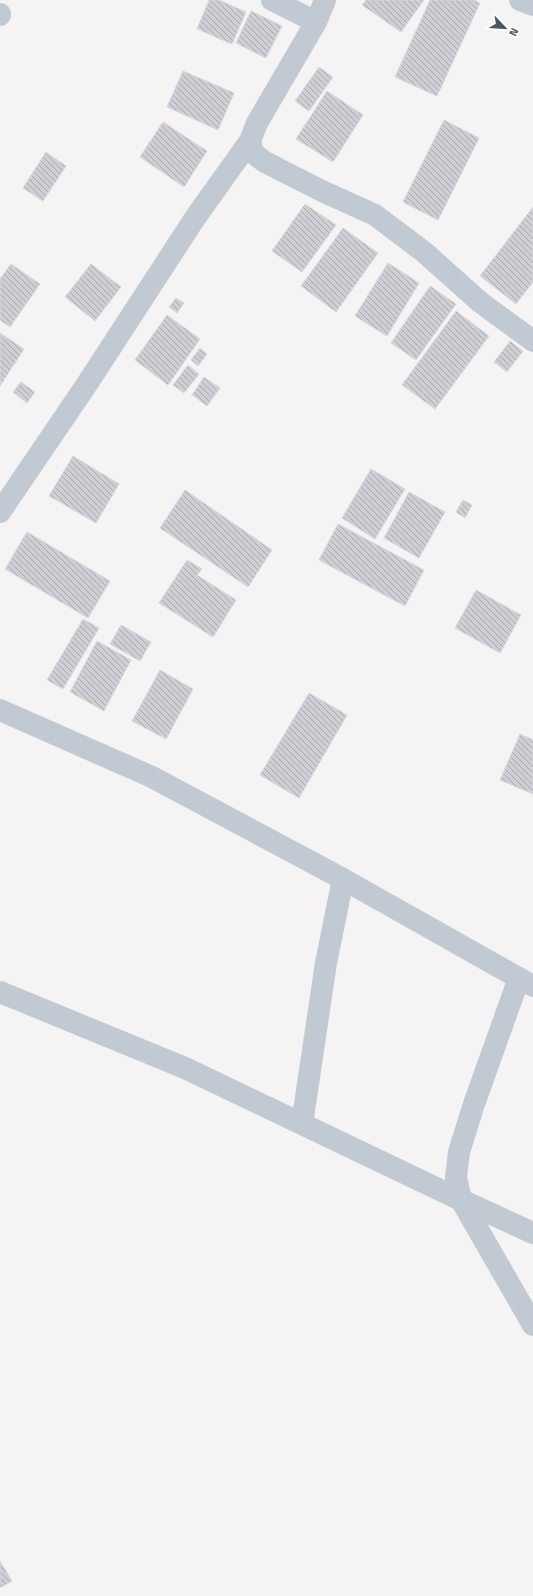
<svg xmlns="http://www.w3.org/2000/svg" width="533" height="1596" font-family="'Titillium Web',sans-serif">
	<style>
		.building { fill: url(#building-back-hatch); stroke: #d7d9de }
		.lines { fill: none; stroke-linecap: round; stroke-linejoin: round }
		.minor { stroke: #c1cad2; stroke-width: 22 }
	</style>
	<defs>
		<pattern id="building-back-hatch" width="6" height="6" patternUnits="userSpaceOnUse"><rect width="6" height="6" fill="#cdcfd5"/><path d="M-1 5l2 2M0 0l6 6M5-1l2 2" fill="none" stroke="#a8abb0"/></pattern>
	</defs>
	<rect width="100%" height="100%" fill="#f5f3f3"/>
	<!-- building -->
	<path class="building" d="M 209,0 L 219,0 L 246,12 L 232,44 L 197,29 Z
		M 366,0 L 424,0 L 401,32 L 362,5 Z
		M 430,0 L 474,0 L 480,3 L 437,96 L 395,77 Z
		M 251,11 L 282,26 L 266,58 L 236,43 Z
		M 319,67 L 333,77 L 309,111 L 295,101 Z
		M 183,71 L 234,93 L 218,130 L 167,107 Z
		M 327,91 L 363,115 L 333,162 L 296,139 Z
		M 444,120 L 479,138 L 438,220 L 403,202 Z
		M 163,122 L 207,151 L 184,187 L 140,157 Z
		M 46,152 L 66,166 L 43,201 L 23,188 Z
		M 305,204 L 336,225 L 302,272 L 272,251 Z
		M 533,207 L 533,282 L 516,304 L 480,276 Z
		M 343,228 L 378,253 L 336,312 L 301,286 Z
		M 388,263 L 419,283 L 387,336 L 355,316 Z
		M 11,264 L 40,284 L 10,327 L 0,320 L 0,279 Z
		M 91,264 L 121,287 L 95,321 L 65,297 Z
		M 430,286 L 456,304 L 416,360 L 391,343 Z
		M 176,298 L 184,303 L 177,313 L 169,307 Z
		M 456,311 L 489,336 L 435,409 L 402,385 Z
		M 167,315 L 200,339 L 168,385 L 135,360 Z
		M 0,333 L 24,349 L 0,386 Z
		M 510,341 L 523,351 L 507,372 L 494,362 Z
		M 200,348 L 207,354 L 198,366 L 191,360 Z
		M 188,365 L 199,374 L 184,393 L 173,385 Z
		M 204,377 L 220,388 L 207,406 L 192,395 Z
		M 21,382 L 35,392 L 27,403 L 13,392 Z
		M 73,456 L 119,484 L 96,523 L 49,496 Z
		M 371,469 L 405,489 L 375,539 L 342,518 Z
		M 185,490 L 272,550 L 248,587 L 160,528 Z
		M 409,492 L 445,512 L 419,558 L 384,538 Z
		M 463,500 L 472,505 L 465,518 L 456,512 Z
		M 338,524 L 424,570 L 405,606 L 319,560 Z
		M 27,532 L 110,581 L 88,618 L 5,569 Z
		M 187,560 L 202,569 L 197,575 L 236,600 L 213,637 L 159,603 Z
		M 476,590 L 521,615 L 500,653 L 455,628 Z
		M 83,619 L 99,628 L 63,689 L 47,680 Z
		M 121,625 L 151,642 L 140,661 L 110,644 Z
		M 97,641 L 131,660 L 104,711 L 70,692 Z
		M 160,670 L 193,689 L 166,739 L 132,721 Z
		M 309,693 L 347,715 L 299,798 L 260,775 Z
		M 520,734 L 533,740 L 533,794 L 500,780 Z
		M 0,1561 L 12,1581 L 0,1588 Z"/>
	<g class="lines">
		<!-- minor -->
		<path class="minor" d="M 272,0 L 316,22
			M 325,0 L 316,22 L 257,123 L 250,141 L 253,153 L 265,162 L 322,191 L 375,215 L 424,252 L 480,302 L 533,341
			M 520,0 L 533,5
			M 0,15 L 0,14
			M 0,512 L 87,384 L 195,218 L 250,141
			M 0,710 L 152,777 L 343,879 L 533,986
			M 519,978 L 474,1104 L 459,1152 L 456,1177 L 461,1200 L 533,1325
			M 0,992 L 185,1068 L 461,1200 L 533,1233
			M 302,1124 L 326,963 L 343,879"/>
	</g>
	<!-- north arrow -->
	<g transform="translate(505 28) rotate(115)" stroke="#ffffff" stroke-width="3" paint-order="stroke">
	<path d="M0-3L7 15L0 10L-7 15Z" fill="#4a5661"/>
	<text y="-6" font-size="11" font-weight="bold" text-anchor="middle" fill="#4a5661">N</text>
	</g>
</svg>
